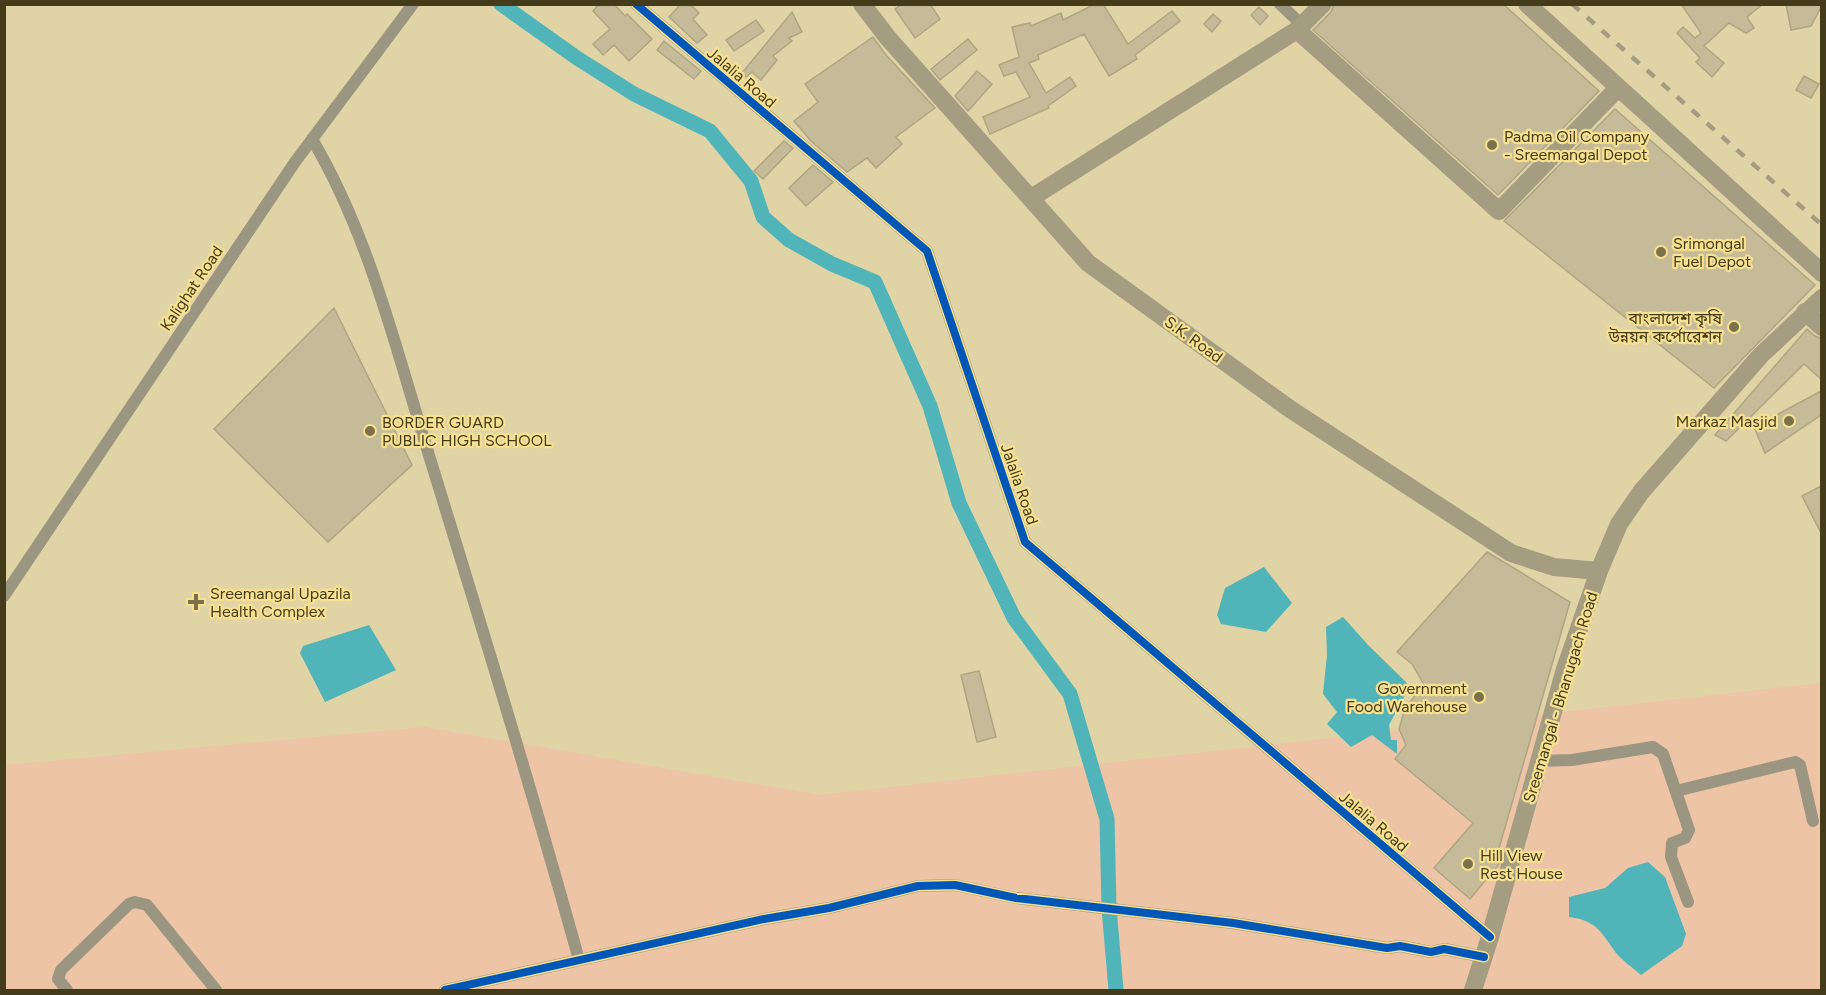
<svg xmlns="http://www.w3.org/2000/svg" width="1826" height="995" font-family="Figtree,'Noto Sans Bengali',sans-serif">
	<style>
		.green { fill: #edc4a6 }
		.water { fill: #51b4b8 }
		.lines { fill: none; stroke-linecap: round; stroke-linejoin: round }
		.canal { stroke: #51b4b8; stroke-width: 15 }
		.building { fill: #c5bb98; stroke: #afa582; stroke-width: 1.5 }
		.street { stroke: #9b9682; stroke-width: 12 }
		.secondary { stroke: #a49d81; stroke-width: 18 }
		.rail { stroke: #a49d83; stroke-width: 4.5; stroke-dasharray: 10 10; stroke-linecap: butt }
		.cycleway-casing { stroke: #f7e190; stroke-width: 11 }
		.cycleway { stroke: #0057b8; stroke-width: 8 }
		.poi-dot { fill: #7b714b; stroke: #f7e190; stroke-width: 2 }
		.labels { text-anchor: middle; stroke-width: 4.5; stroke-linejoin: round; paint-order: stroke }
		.street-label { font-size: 16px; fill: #443b1a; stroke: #f7e190 }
		.poi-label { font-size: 16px; fill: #443b1a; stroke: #f7e190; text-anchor: start }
	</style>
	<rect width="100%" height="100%" fill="#e0d4a7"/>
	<!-- green -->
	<path class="green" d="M 1821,683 L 1821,990 L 5,990 L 5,765 L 425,727 L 820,795 Z"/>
	<!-- water -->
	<path class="water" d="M 1264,567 L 1292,603 L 1266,632 L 1221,624 L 1217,615 L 1225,588 Z
		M 1343,617 L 1369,646 L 1407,683 L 1409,688 L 1389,725 L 1391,740 L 1397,740 L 1397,754 L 1372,735 L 1351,747 L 1327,724 L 1337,712 L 1323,694 L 1327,655 L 1326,627 Z
		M 369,625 L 396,670 L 325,702 L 300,653 L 303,646 Z
		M 1648,862 L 1665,877 L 1686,934 L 1682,946 L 1641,975 C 1633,968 1623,961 1616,953 C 1601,932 1596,920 1569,917 L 1569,897 L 1605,888 L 1628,868 Z"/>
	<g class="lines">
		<!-- canal -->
		<path class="canal" d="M 501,4 L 577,58 L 634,94 L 710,131 L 751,181 L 763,217 L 789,240 L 832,264 L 875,282 L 930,406 L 959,503 L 1014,618 L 1070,694 L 1107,819 L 1109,908 L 1116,990"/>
	</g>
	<!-- building -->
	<path class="building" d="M 599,4 L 614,4 L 625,16 L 627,14 L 652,39 L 629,61 L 614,45 L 603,55 L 593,44 L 610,29 L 593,11 Z
		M 681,4 L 690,4 L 699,13 L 693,19 L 707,35 L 697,43 L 669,17 Z
		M 902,4 L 930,4 L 940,19 L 915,38 L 895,9 Z
		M 1095,4 L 1103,4 L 1128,44 L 1172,11 L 1180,21 L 1135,55 L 1137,59 L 1109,76 L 1084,34 L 1038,55 L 1039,59 L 1029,63 L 1046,93 L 1070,77 L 1076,86 L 1048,106 L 1049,108 L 990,134 L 983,117 L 1030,97 L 1016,72 L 1004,76 L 999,65 L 1019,57 L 1012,27 L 1030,23 L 1031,26 L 1061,13 L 1063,20 Z
		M 1334,4 L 1503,4 L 1599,91 L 1498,195 L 1313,30 L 1331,12 Z
		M 1681,4 L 1763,4 L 1747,17 L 1754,28 L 1746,33 L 1729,23 L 1704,46 L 1724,63 L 1712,77 L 1696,62 L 1700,58 L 1677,33 L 1683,27 L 1695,38 L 1701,33 Z
		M 1786,4 L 1821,4 L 1821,7 L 1811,26 L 1791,30 Z
		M 1259,7 L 1268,16 L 1260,25 L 1251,15 Z
		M 792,12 L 802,32 L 789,38 L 792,41 L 773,56 L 777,60 L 761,80 L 752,72 L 746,77 L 742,73 Z
		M 1213,14 L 1221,21 L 1212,32 L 1204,24 Z
		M 756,20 L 764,31 L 734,51 L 726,40 Z
		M 873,37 L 886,55 L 935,108 L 896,137 L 902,144 L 876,168 L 867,158 L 847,172 L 811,141 L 794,121 L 818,102 L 805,84 Z
		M 968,39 L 977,50 L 940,80 L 931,69 Z
		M 664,41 L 701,71 L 694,79 L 657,50 Z
		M 977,71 L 992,84 L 968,111 L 955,96 Z
		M 1804,76 L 1819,84 L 1811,98 L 1796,90 Z
		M 1615,109 L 1815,285 L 1714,388 L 1504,221 Z
		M 784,141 L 793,148 L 763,179 L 754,171 Z
		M 813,165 L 833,182 L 806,206 L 789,188 Z
		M 334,308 L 412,465 L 328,542 L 214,429 Z
		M 1807,329 L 1815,336 L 1821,338 L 1821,379 L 1804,364 L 1726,441 L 1715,435 Z
		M 1821,391 L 1821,415 L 1765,453 L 1754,427 Z
		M 1821,486 L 1821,533 L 1802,496 Z
		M 1487,552 L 1570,602 L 1497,855 L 1500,858 L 1499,864 L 1470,899 L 1434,868 L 1473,823 L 1395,759 L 1406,745 L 1399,729 L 1405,708 L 1424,685 L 1412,664 L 1397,652 Z
		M 979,671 L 996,737 L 977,742 L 961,675 Z"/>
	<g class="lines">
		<!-- street -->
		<path class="street" d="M 636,4 L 927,251 L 1025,542 L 1490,937
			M 1280,4 L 1302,25
			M 312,139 C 369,235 395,346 428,452 C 480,621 532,790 579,960
			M 4,596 L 295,162 L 413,4
			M 1538,761 L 1572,760 L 1653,747 L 1663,754 L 1689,830 L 1685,838 L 1672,843 L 1671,857 L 1688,902
			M 1676,791 L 1795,762 L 1800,765 L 1813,821
			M 67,990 L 58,979 L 61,970 L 129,904 L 135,902 L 147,905 L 216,990
			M 445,990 L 764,919 L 829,908 L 918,886 L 955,885 L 1016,898 L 1233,923 L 1387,948 L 1400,946 L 1431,952 L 1444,949 L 1484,957"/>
		<!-- secondary -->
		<path class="secondary" d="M 862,4 L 888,38 L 1088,263 L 1290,409 L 1511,553 L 1554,567 L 1599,571
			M 1527,4 L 1822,273
			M 1297,30 L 1499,211 L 1618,88
			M 1031,198 L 1297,30 L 1323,4
			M 1805,312 L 1822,327
			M 1473,990 L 1490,937 L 1565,669 L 1599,571 L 1619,524 L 1641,492 L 1761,355 L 1822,298"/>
		<!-- rail -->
		<path class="rail" d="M 1572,4 L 1822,225"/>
		<defs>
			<path id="cycleway" d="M 636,4 L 927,251 L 1025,542 L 1490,937
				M 445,990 L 764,919 L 829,908 L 918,886 L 955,885 L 1016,898 L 1233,923 L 1387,948 L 1400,946 L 1431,952 L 1444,949 L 1484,957"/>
		</defs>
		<!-- cycleway casing -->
		<use href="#cycleway" class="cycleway-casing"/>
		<!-- cycleway -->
		<use href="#cycleway" class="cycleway"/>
	</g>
	<!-- markers -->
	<g class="poi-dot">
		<circle cx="1492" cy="145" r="6"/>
		<circle cx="1661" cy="252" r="6"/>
		<circle cx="1734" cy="327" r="6"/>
		<circle cx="1789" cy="421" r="6"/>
		<circle cx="370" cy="431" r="6"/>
		<path d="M193 593h6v6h6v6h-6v6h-6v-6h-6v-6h6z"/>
		<circle cx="1479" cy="697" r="6"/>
		<circle cx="1468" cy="864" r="6"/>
	</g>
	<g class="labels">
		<!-- street labels -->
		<g class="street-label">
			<text transform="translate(742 77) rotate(40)" y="6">Jalalia Road</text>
			<text transform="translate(191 288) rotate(-56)" y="6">Kalighat Road</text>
			<text transform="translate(1194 339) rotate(36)" y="6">S.K. Road</text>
			<text transform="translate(1020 484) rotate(71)" y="6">Jalalia Road</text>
			<text transform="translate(1560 697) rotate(-73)" y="6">Sreemangal - Bhanugach Road</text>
			<text transform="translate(1374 821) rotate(40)" y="6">Jalalia Road</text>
		</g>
		<!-- poi labels -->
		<g class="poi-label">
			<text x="1504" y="142">Padma Oil Company<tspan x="1504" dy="18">- Sreemangal Depot</tspan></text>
			<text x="1673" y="249">Srimongal<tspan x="1673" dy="18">Fuel Depot</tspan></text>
			<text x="1722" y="324" text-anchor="end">বাংলাদেশ কৃষি<tspan x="1722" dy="18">উন্নয়ন কর্পোরেশন</tspan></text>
			<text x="1777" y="427" text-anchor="end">Markaz Masjid</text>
			<text x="382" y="428">BORDER GUARD<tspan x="382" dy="18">PUBLIC HIGH SCHOOL</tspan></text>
			<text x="210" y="599">Sreemangal Upazila<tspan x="210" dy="18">Health Complex</tspan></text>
			<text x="1467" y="694" text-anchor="end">Government<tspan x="1467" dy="18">Food Warehouse</tspan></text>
			<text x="1480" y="861">Hill View<tspan x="1480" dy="18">Rest House</tspan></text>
		</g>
	</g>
	<!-- border -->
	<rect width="1826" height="995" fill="none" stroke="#443b1a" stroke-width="12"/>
</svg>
